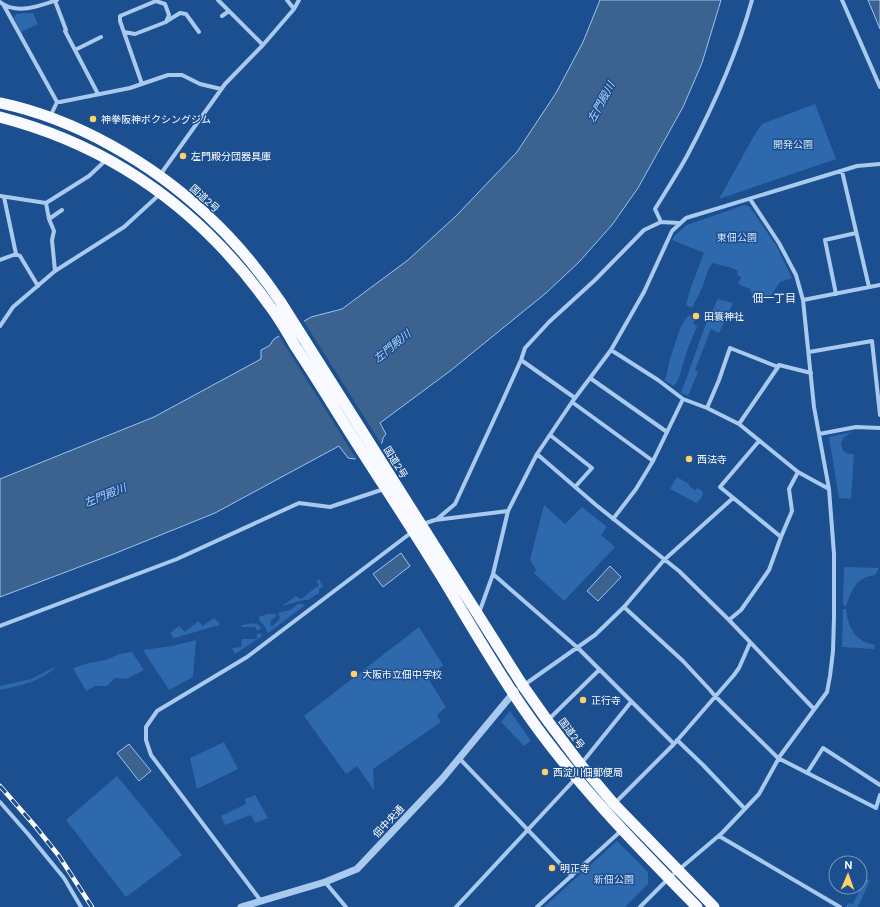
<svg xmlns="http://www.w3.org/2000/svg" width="880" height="907" font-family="'DM Sans','Noto Sans JP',sans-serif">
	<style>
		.green { fill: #2e69ad }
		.water { fill: #3c6290; stroke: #9cc4f0 }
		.pier { fill: #1b4f8f }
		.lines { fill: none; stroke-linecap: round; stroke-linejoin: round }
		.minor { stroke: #a9c9ee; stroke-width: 4 }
		.tertiary { stroke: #a9c9ee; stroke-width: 7 }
		.trunk { stroke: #f8faff; stroke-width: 11 }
		.rail-casing { stroke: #fff; stroke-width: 4.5 }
		.rail { stroke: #1b4f8f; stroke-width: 3; stroke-dasharray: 9; stroke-linecap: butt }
		.poi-dot { fill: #ffd166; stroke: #1b4f8f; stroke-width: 1.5 }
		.labels { text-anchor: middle; stroke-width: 3; stroke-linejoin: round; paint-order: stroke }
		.poi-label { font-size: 10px; fill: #fff; stroke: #1b4f8f; text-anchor: start }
		.park-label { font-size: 10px; fill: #cfe3fa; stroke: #1b4f8f }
		.street-label { font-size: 10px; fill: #fff; stroke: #1b4f8f }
		.water-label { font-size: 11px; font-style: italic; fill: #b5d3f5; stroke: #1b4f8f }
		.neighbourhood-label { font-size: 11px; fill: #fff; stroke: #1b4f8f }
	</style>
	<rect width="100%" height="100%" fill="#1b4f8f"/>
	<!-- green -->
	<path class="green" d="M 33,13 L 38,24 L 21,32 L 14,18 L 16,14 Z
		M 815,104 L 836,159 L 719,199 L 755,134 L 762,124 Z
		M 744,205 L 750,207 L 777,247 L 792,278 L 780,282 L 770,297 L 753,297 L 750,289 L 738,284 L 741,277 L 737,275 L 738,271 L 729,267 L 712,263 L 708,270 L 702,288 L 692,308 L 686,305 L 690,290 L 704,253 L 672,240 L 674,236 L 687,225 Z
		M 718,299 L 733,303 L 719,333 L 711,329 L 695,370 L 698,372 L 688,396 L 681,393 L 707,321 Z
		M 689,315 L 696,319 L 693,323 L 697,326 L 688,348 L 678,380 L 674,386 L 665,381 L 670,359 L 681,326 Z
		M 853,432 L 844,437 L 841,443 L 843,451 L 848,454 L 854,454 L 851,499 L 839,498 L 829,437 Z
		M 677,477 L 689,484 L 689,486 L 695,490 L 697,488 L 702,491 L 703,495 L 697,503 L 670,489 Z
		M 544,505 L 565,524 L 582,507 L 607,527 L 601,535 L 615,547 L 564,601 L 534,573 L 536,570 L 530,560 Z
		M 844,567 L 879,568 L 875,575 C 855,578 852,590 846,606 L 843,605 Z
		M 319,579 L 323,587 L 319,589 L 319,593 L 308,600 L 304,600 L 282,606 L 296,596 L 301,599 L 319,585 L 316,581 Z
		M 298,604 L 303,604 L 304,606 L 268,633 L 264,625 L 259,620 L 259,617 L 267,614 L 276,614 L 275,618 L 272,619 L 270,624 L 271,626 L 273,626 L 280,618 L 278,613 L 290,610 Z
		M 843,609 L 846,609 C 848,628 856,642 875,645 L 874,649 L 842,647 Z
		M 214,618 L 220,624 L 219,625 L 171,639 L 173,637 L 170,633 L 179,626 L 185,632 L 198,621 L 203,626 Z
		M 254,623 L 260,626 L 261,629 L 256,630 L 256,627 L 242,627 L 242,625 Z
		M 419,627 L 443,665 L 429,680 L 446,707 L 437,715 L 441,722 L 373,769 L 374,790 L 357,766 L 346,774 L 304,716 Z
		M 261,633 L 262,636 L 235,654 L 232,648 L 241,647 L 242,639 L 257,639 L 257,634 Z
		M 196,640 L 193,677 L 169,690 L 143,650 L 173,646 Z
		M 132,652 L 144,670 L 127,679 L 115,678 L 107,686 L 95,686 L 86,691 L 73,668 L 89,663 L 106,660 L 119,654 Z
		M 57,666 C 40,682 22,685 0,690 L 0,686 L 31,679 Z
		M 510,711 L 531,741 L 524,746 L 501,722 Z
		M 224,742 L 238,769 L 197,789 L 190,758 Z
		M 117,776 L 182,855 L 126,897 L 66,820 Z
		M 255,795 L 268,818 L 255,823 L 251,815 L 225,825 L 221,816 L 246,804 L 245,799 Z
		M 617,841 L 648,872 L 648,884 L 625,907 L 544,907 Z
		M 865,879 L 870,880 L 858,907 L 846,907 L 848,903 L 853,904 Z"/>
	<!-- water -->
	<path class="water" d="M 600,0 L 721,0 L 702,63 L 683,107 L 638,188 L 612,225 L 579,262 L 546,293 L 450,371 L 380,423 L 386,434 L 383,438 L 382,443 L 355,459 L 348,458 L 339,446 L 215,513 L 116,553 L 0,597 L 0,479 L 154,417 L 261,359 L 261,350 L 269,346 L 274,339 L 311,317 L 342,309 L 408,260 L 456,216 L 517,152 L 556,93 L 583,42 Z
		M 868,0 L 880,0 L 880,29 Z
		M 401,553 L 410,566 L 383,587 L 373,574 Z
		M 610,566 L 621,577 L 598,601 L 587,591 Z
		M 129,744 L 151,771 L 139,781 L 117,753 Z"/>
	<!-- pier -->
	<path class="pier" d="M 303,320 L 382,445 L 357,460 L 278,334 Z"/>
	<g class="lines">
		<!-- minor -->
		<path class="minor" d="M 218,0 L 263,45
			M 287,0 L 294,9
			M 842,0 L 880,87
			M 55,1 L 66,30 L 65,31 L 98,94
			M 0,2 C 16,15 40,6 57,0
			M 3,4 L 57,102 L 50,117
			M 222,16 L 229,11
			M 167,21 L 180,13 L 186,14 L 199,32
			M 124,32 L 135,34 L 166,22 L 169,15 L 165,4 L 156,1 L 120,16 L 120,21 L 142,84
			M 75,50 L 101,37
			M 57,102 L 60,102 L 130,88 L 168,75 L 182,75 L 200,84 L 221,89
			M 842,171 L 869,287
			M 160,175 L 225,84 L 263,45 L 294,9 L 299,0
			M 0,196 L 46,203 L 89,176 L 105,161
			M 4,197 L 16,254 L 20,256 L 38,286
			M 46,203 L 49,219 L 54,231 L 52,240 L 55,271
			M 49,219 L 62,210
			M 661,222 L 679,223
			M 0,260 L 16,254
			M 836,294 L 825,240 L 856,233
			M 803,300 L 880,285
			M 0,326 L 13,307 L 55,271 L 124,227 L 160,194
			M 611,350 L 658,380 L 683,399 L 707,408 L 739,424 L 798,472 L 829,489
			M 809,352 L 872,341 L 880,415
			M 521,360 L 575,398
			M 590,378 L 667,432
			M 572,402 L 653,461
			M 707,408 L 719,380 L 730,348 L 778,367 L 779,365 L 811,373
			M 739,424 L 778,367
			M 819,434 L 856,427 L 880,428
			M 550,435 L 592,468 L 575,487
			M 759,441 L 720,487 L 781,537
			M 537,454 L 596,505 L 679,571 L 729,620 L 814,709
			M 613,519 L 636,489 L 653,461 L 683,399
			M 436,520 L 455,504 L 503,400 L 521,360 L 525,348 L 549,322 L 595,280 L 644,230 L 661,222 L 655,209 C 666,191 677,174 687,156 C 713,107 737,54 752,0
			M 423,524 L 435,520 L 508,511
			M 493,574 L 578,648 L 674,744
			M 624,607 L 683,661 L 710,690 L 715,696 L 778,758 L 876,808 L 880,795
			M 479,613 L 493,574 L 508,511 L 537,454 L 572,402 L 611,350 L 644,292 L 672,231 L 686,218 L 857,166 L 880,164
			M 729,620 L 741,610 L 769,570 L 781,537 L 792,511 L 789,489 L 798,472
			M 0,626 L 177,559 L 299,503 L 330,507 L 384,489
			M 524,685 L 595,635 L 624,607 L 664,560 L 733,498
			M 548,720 L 599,670
			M 677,740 L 703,765 L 744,808
			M 459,758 L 572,876
			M 581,764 L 631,702
			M 807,773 L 823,748 L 880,785
			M 0,802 L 28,834 L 64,878 L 81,907
			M 615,803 L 674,744 L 734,675 L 739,668 L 750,643
			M 719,836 L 840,907
			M 325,882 L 346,907
			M 261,901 L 151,755 L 146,740 L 146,727 L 157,711 L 247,657 L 412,532
			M 456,907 L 576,778
			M 537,907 L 622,830
			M 640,907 L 669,878 L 722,833 L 759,794 L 780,756 L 827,692 L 830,676 L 833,651 L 834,617 L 834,554 L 829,489 L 814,407 L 803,300 L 796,275 L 779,243 L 750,199"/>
		<!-- tertiary -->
		<path class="tertiary" d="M 241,907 L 325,882 L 357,869 L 442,779 L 515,691"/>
		<!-- trunk -->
		<path class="trunk" d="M 0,103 C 76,119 152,163 208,216 C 235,241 259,270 280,301 L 523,686 L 547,720 L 581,765 L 614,804 L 714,907
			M 0,117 C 112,146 202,211 269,305 C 279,318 287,332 295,346 C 313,373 330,401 347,428 C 379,479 412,528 443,579 C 469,622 494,666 523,708 C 573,781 635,844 697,907"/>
		<defs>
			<path id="rail" d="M 0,786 L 35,826 L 59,856 L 92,907"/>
		</defs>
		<!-- rail casing -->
		<use href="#rail" class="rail-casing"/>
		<!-- rail -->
		<use href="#rail" class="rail"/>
	</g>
	<!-- markers -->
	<g class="poi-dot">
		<circle cx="93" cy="119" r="4"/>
		<circle cx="183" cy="156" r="4"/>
		<circle cx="696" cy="316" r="4"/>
		<circle cx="689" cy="459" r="4"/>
		<circle cx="354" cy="674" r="4"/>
		<circle cx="583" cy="700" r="4"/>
		<circle cx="545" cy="772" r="4"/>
		<circle cx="552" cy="868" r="4"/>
	</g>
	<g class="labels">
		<!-- poi labels -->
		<g class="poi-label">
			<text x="101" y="123">神拳阪神ボクシングジム</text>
			<text x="191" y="160">左門殿分団器具庫</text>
			<text x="704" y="320">田簑神社</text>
			<text x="697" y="463">西法寺</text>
			<text x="362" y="678">大阪市立佃中学校</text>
			<text x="591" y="704">正行寺</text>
			<text x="553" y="776">西淀川佃郵便局</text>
			<text x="560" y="872">明正寺</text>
		</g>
		<!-- park labels -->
		<g class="park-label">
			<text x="793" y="148">開発公園</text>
			<text x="737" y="241">東佃公園</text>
			<text x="614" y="883">新佃公園</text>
		</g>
		<!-- street labels -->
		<g class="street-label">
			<text transform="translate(205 198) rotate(42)" y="4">国道2号</text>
			<text transform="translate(396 462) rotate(58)" y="4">国道2号</text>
			<text transform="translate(572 733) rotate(53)" y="4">国道2号</text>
			<text transform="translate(388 821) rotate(-47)" y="4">佃中央通</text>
		</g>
		<!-- water labels -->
		<g class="water-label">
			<text transform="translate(601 102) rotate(-61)" y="4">左門殿川</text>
			<text transform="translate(392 346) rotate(-39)" y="4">左門殿川</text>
			<text transform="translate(105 495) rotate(-22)" y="4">左門殿川</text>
		</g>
		<!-- neighbourhood labels -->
		<g class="neighbourhood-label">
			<text x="774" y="302">佃一丁目</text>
		</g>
	</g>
	<!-- north arrow -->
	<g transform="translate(848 875) rotate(2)"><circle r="19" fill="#1b4f8f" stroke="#7695bc"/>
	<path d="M0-3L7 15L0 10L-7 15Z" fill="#ffd166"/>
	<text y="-6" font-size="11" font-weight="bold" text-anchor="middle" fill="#ffffff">N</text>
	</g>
</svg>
